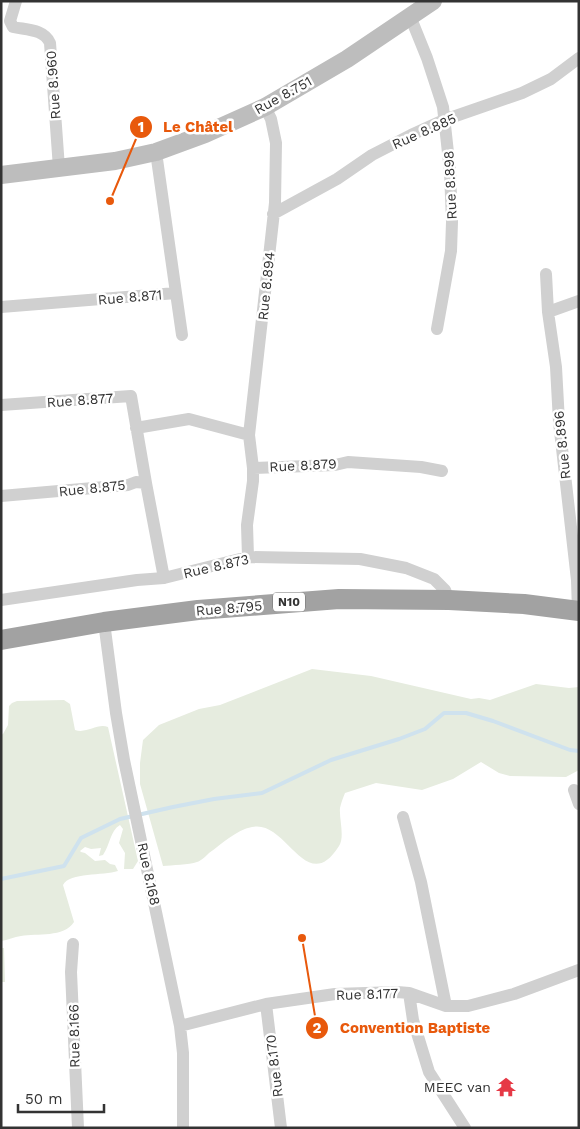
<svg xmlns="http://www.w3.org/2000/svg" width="580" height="1129" font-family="'Work Sans',sans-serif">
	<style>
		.green { fill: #e6ecdf }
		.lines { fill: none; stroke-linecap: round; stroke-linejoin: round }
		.stream { stroke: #cfe2ee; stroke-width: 4 }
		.minor { stroke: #d0d0d0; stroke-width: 12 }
		.secondary { stroke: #bdbdbd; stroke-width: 18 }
		.trunk { stroke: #a2a2a2; stroke-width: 20 }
		.labels { text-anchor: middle; stroke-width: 5; stroke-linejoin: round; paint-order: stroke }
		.shield { fill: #fff; stroke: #707070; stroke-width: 1 }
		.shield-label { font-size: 12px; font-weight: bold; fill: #333 }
		.street-label { font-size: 14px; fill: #333; stroke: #fff }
		.poi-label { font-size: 14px; fill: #333; stroke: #fff; text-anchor: end }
		.leader { fill: none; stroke: #e8590c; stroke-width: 2 }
		.callout-dot { fill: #e8590c; stroke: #fff; stroke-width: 2 }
		.mark-label { font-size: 15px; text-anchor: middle; font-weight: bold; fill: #fff }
		.callout-label { font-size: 15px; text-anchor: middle; font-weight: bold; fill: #e8590c; stroke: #fff; stroke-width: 5; stroke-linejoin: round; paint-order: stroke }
	</style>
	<rect width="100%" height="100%" fill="#fff"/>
	<!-- green -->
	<path class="green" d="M 312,669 L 371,676 L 471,699 L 479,698 L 490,700 L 536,684 L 569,688 L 579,687 L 579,770 L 566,777 L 510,776 L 499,773 L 481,762 L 453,779 L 422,790 L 376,783 L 345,793 C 343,798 341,803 340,808 C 339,819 345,837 339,846 C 306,898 287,819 252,827 C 236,830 222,844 209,853 C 206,856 201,861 197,862 C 189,865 172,865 163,866 L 140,784 L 140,763 L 143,740 L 159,725 L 199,709 L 220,705 Z
		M 64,700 L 70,704 L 75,730 C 87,734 97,723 108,727 L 138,861 L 133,869 L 124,869 L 125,853 L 119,843 L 123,829 L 120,825 C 110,831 110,845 103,855 L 99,856 L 101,848 L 91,849 L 85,847 L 80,851 L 81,852 L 85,853 L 95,861 L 105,860 L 110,864 L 115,865 L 118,871 C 103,876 70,872 63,885 L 74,922 C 64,938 37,933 21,936 C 14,937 8,940 1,941 L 1,735 L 3,734 L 8,725 L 9,706 L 12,703 L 17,701 Z
		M 1,948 L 4,948 L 5,982 L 1,982 Z"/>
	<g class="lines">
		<!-- stream -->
		<path class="stream" d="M 1,879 L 64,866 L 81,838 L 120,819 L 173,807 L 214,799 L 262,793 L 331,760 L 399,739 L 425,729 L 444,713 L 466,713 L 493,721 L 570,750 L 579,751"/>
		<!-- minor -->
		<path class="minor" d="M 16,1 L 10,21 L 13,27 C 27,30 44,29 50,43 L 59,168
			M 410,16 L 427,58 L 443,107 L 450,171 L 452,222 L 451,251 L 437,329
			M 273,214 L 337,179 L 372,155 L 411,135 L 444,120 L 522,93 L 551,79 L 579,58
			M 546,274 L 548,312
			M 176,293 L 182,335
			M 1,307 L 176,293 L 156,152
			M 1,405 L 131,396 L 146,483
			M 136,428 L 189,419 L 249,435
			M 253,468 L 249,435 L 275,203 L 276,143 L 271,119 L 265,107
			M 1,496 L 128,485 L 136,482 L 146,483 L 164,578
			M 248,557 L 247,525 L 253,481 L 253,468 L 335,465 L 348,462 L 421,467 L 442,471
			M 1,600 L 137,580 L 164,578 L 248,557 L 360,559 L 406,568 L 434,579 L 445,590 L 449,600
			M 578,611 L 577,580 L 559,422 L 556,367 L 548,312 L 579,301
			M 104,622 L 116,713 L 124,760 L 180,1026 L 183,1053 L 183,1128
			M 574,790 L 579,804
			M 403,817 L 421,882 L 446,1006
			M 73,944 L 71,972 L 78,1128
			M 409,993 L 413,1020 L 429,1072 L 465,1128
			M 266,1004 L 281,1128
			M 180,1026 L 266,1004 L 335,994 L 397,992 L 409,993 L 446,1006 L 468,1006 L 514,994 L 579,970"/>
		<!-- secondary -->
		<path class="secondary" d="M 1,175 L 115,161 L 156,152 L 205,134 L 265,107 L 347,59 L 433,1"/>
		<!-- trunk -->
		<path class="trunk" d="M 1,640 L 104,622 L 198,610 L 339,599 L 449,600 L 524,604 L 579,611"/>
	</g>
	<!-- icons -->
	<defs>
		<symbol id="temple-bare" viewBox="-9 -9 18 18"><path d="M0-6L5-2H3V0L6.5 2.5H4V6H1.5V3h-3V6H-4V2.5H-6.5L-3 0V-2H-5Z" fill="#e63946" stroke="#fff" stroke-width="2.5" paint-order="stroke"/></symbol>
	</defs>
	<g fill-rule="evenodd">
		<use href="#temple-bare" x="492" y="1073" width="28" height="28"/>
	</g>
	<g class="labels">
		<!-- shield labels -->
		<rect class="shield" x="273" y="592.5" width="32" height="19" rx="4"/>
		<g class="shield-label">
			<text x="289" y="606">N10</text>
		</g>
		<!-- street labels -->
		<g class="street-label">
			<text transform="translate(53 85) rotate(-94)" y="5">Rue 8.960</text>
			<text transform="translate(283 95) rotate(-29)" y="5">Rue 8.751</text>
			<text transform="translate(424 131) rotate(-24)" y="5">Rue 8.885</text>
			<text transform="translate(450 185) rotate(-93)" y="5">Rue 8.898</text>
			<text transform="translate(266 286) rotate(-84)" y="5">Rue 8.894</text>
			<text transform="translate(130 297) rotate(-5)" y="5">Rue 8.871</text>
			<text transform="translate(80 400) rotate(-4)" y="5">Rue 8.877</text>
			<text transform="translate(562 445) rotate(-96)" y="5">Rue 8.896</text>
			<text transform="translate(303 465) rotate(-3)" y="5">Rue 8.879</text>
			<text transform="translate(92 488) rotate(-6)" y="5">Rue 8.875</text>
			<text transform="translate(216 566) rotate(-13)" y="5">Rue 8.873</text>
			<text transform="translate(229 608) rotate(-5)" y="5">Rue 8.795</text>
			<text transform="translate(149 874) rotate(78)" y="5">Rue 8.168</text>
			<text transform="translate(367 994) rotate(-2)" y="5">Rue 8.177</text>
			<text transform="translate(74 1036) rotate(-91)" y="5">Rue 8.166</text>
			<text transform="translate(274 1066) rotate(-97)" y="5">Rue 8.170</text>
		</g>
		<!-- poi labels -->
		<g class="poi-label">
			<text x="491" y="1092">MEEC van</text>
		</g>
	</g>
	<!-- callouts -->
	<path class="leader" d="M110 201L141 127M302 938L317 1028"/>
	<g class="callout-dot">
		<circle cx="110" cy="201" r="5"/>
		<circle cx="302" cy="938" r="5"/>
		<circle cx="141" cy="127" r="12"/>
		<circle cx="317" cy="1028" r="12"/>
	</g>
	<g class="mark-label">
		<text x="141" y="132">1</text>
		<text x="317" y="1033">2</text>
	</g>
	<g class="callout-label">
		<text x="198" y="132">Le Châtel</text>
		<text x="415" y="1033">Convention Baptiste</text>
	</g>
	<!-- border -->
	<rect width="580" height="1129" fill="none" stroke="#333333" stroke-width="5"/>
	<!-- scale -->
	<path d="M18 1104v8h86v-8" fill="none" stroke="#333333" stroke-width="2.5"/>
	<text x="25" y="1104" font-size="15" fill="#333333" stroke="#ffffff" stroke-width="4" paint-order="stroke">50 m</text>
</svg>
